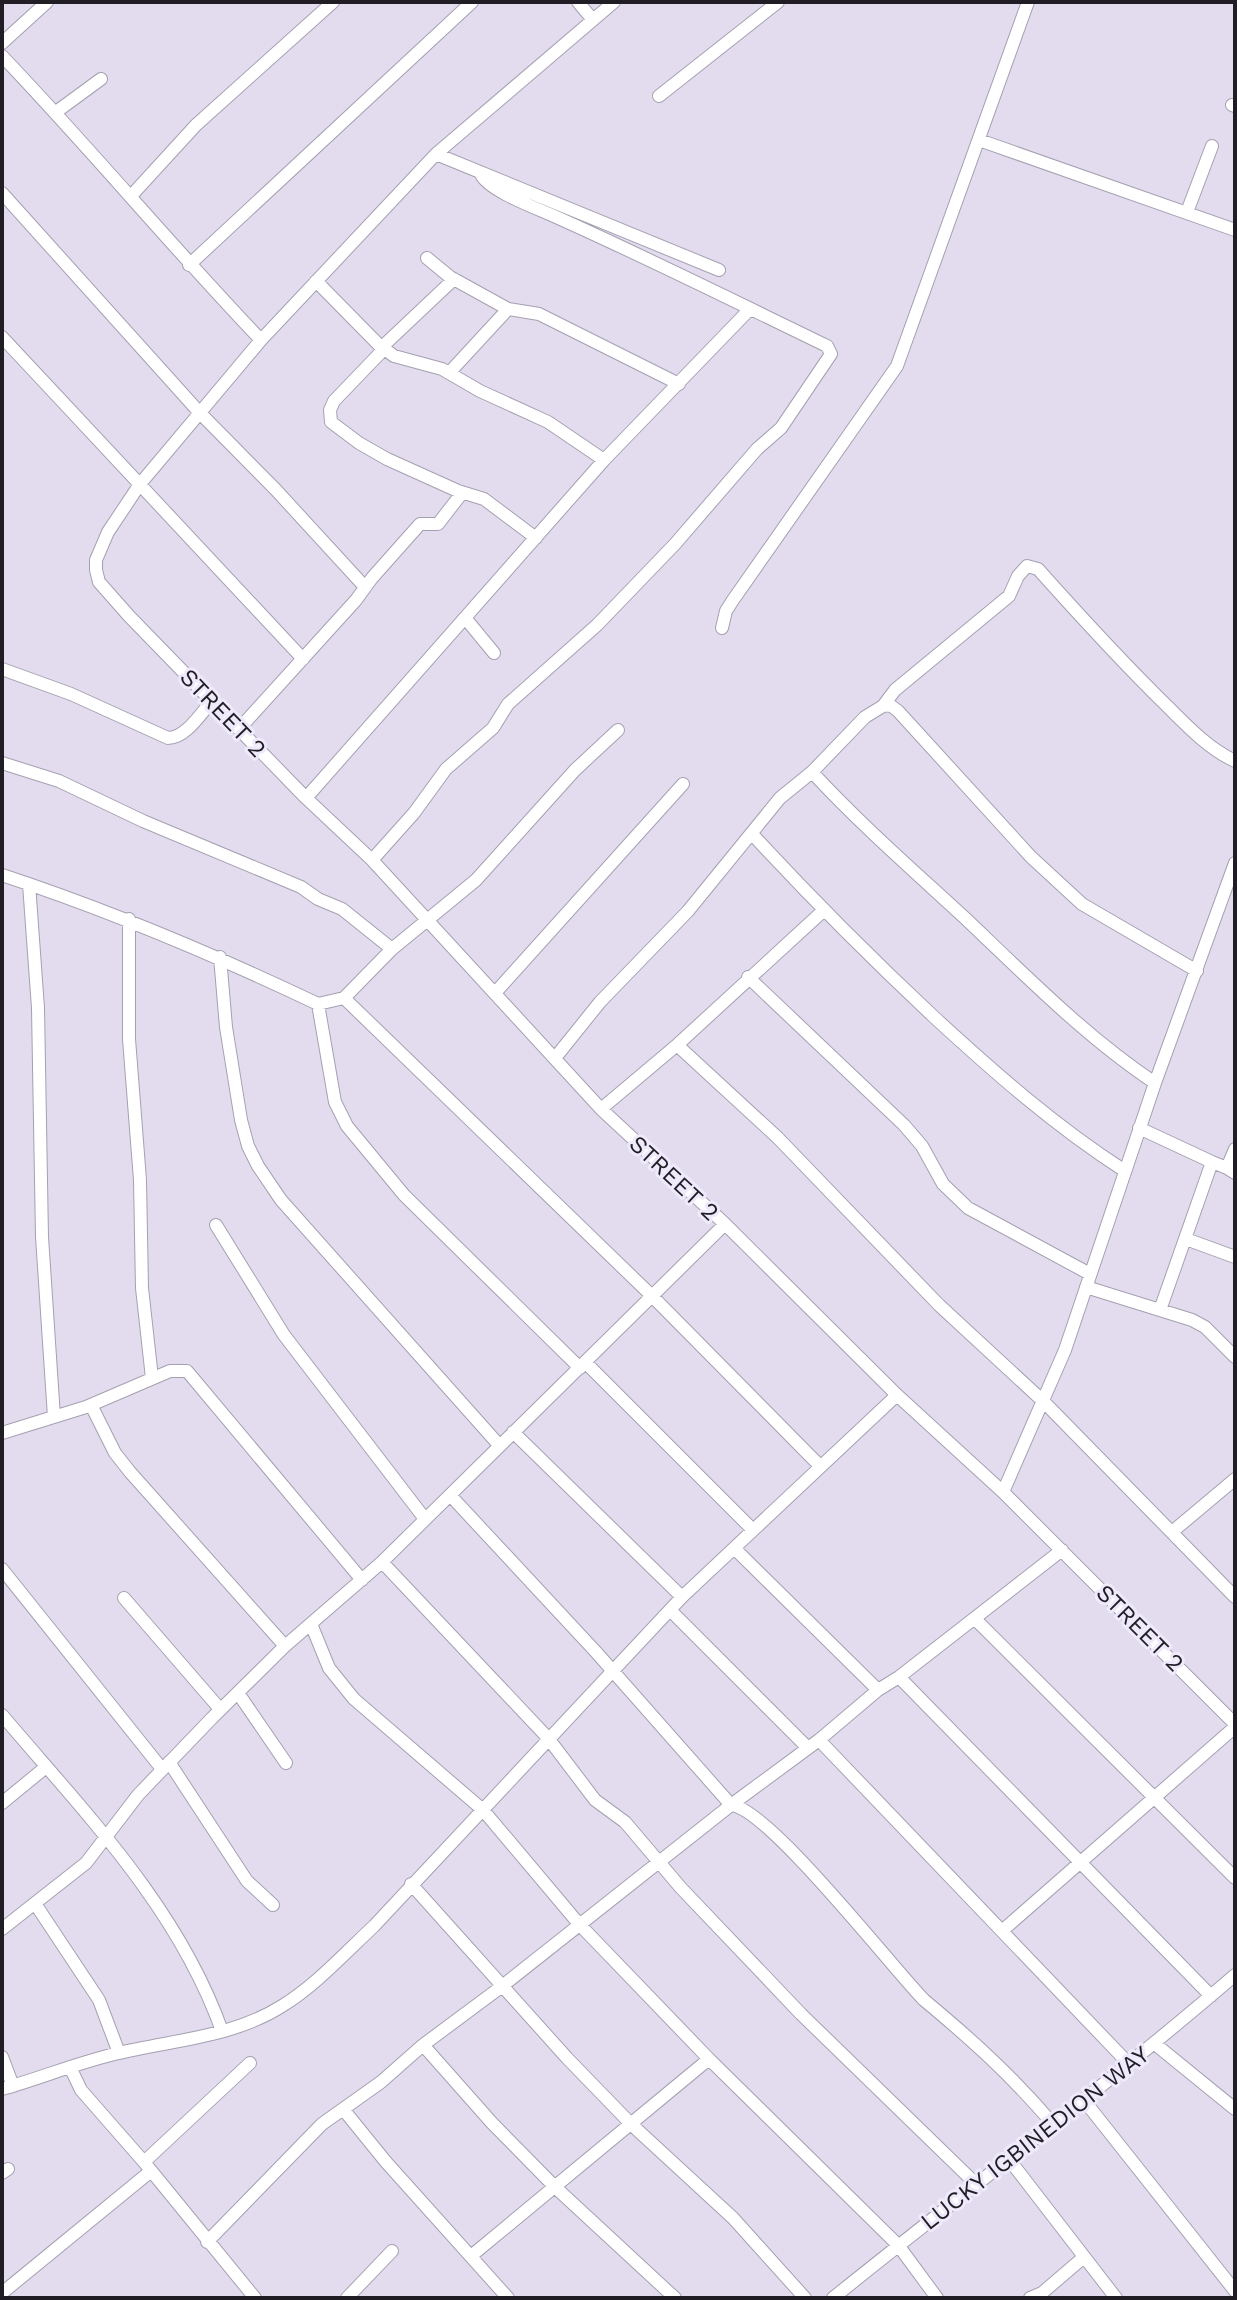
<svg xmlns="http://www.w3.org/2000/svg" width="1237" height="2300" font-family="'Work Sans',sans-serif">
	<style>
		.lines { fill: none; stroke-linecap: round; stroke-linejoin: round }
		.minor-casing { stroke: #a5a0b1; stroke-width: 14 }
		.minor { stroke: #fff; stroke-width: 12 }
		.labels { text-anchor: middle; stroke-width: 6; stroke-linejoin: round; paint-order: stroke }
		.street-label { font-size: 24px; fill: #201e24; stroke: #efe9fc }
	</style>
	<rect width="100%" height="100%" fill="#e2dcee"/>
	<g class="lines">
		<defs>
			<path id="minor" d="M 578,2 L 593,20
				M 614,2 L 436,154 L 261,340 L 140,484 L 108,532 L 96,560 L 96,570 L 99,582 L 129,616 L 306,798 L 372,860 L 601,1109 L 725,1224 L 897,1395 L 1003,1492 L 1235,1724
				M 2,43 L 47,2
				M 2,56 C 91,149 172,247 261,340
				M 659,96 L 778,2
				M 1232,105 L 1235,106
				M 56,112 L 101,79
				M 979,140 L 1235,230
				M 436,154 L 719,270
				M 2,193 L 199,412 L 276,490 L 365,587
				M 131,196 L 196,125 L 333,2
				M 1187,212 L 1212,146
				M 427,258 L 450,277 L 508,309
				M 189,265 L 472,2
				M 2,337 L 303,659
				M 382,347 L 454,279
				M 384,349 L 334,401 L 330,410 L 331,422 L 359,443 L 387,459 L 458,491 L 484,499 L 536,538
				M 449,373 L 508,309 L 539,314 L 679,384
				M 604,460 L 750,309
				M 466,619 L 494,653
				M 722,628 L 726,611 L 733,600 L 897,366 L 1028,2
				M 2,669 L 71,694 L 168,738 C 186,738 201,713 212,701
				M 883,706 L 895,690 L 1009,596 L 1018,576 L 1027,566 L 1038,569 C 1080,616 1122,662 1167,706 C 1187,726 1209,749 1235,761
				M 239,729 L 356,600 L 372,578 L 420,524 L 438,524 L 462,493
				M 2,763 L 59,781 L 143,821 L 301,887 L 318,899 L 342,909 L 392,949
				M 812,772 C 860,824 914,871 966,919 C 1026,976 1086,1037 1155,1083
				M 306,798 L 604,460 L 548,422 L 480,391 L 442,369 L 394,356 L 379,345 L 316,281
				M 752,834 C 811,898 871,958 934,1017 C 995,1073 1055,1126 1125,1171
				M 372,860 L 414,813 L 446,769 L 493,728 L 508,704 L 597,625 L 675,544 L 757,449 L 781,428 L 831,354 L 827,346 C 736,302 646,257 554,216 C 536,208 487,190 481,174
				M 2,875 C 111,911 215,955 318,1004 L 335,1102 L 347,1126 L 404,1195 L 580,1368
				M 29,884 L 38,1008 L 42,1237 L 54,1417
				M 129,919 L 129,1039 L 140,1180 L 142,1288 L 152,1378
				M 220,957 L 226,1027 L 241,1120 L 248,1146 L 258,1166 L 281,1200 L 499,1445
				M 748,977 L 904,1125 L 922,1146 L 943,1184 L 968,1208 L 1090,1274
				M 495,993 L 683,784
				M 344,998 L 652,1296 L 820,1466
				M 318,1004 L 344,998 L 392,949 L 476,880 L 575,770 L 618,730
				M 677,1045 L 778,1138 L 939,1305 L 1044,1402 L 1235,1597
				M 555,1058 L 600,1002 L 688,911 L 780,798 L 812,772 L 865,717 L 883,706 L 890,705 L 898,711 L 1031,857 L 1082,904 L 1197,971
				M 601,1109 L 677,1045 L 823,911
				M 1139,1128 L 1212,1162
				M 1235,1149 L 1227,1168 L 1235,1173
				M 216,1225 L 284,1335 L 425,1519
				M 1186,1239 L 1235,1257
				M 1086,1287 L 1192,1320 L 1205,1327 L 1235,1357
				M 1160,1310 L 1212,1162 L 1227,1168
				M 586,1363 L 752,1529
				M 91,1405 L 115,1453 L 130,1472 L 285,1646
				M 513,1432 L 682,1597
				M 2,1433 L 86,1407 L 170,1371 L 187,1371 L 362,1580
				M 1003,1492 L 1065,1350 L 1155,1083 L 1235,863
				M 450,1495 L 596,1652 L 731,1805 C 768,1808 891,1966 924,2000 C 971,2039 1012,2076 1052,2123
				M 1172,1532 L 1235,1479
				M 734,1548 L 878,1690
				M 382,1562 L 548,1738 L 595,1800 L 625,1822 L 681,1888 L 801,2014 L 976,2184
				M 2,1569 L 162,1769
				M 124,1598 L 220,1709
				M 670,1610 L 808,1748
				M 975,1619 L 1235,1878
				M 311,1624 L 329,1668 L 354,1699 L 483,1810 L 579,1924 L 709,2059 L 898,2245 L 937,2298
				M 899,1677 L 1211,1996
				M 238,1693 L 286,1763
				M 2,1715 C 85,1813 178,1907 222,2031
				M 819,1740 L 1129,2064
				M 169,1762 L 247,1881 L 273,1905
				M 2,1803 L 46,1767
				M 411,1884 L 567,2058 L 632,2125 L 733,2218 L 805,2298
				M 36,1905 L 99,2000 L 119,2053
				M 2,1929 L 86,1863 L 138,1795 L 212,1718 L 285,1646 L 382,1562 L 725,1224
				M 1003,1930 L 1235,1727
				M 1155,2044 L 1235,2109
				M 423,2045 L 492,2123 L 555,2187 L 675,2298
				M 2,2057 L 13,2086
				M 70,2067 L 81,2090 L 144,2162 L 255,2298
				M 2,2089 C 41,2078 79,2062 119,2053 C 174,2040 233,2037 282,2006 C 316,1985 345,1953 374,1926 L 682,1597 L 897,1395
				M 1083,2099 L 1235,2291
				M 343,2109 L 386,2162 L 508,2298
				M 1008,2158 L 1116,2298
				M 144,2162 L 250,2063
				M 2,2173 L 8,2169
				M 207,2242 L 322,2124 L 381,2082 L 423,2045 L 501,1987 L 731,1805 L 819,1740 L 878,1690 L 899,1677 L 1062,1550
				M 471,2256 L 709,2059
				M 2,2293 L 151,2171
				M 347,2298 L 392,2251
				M 833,2298 C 967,2190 1105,2087 1235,1975
				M 1030,2298 L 1042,2293 L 1084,2257"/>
		</defs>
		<!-- minor casing -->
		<use href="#minor" class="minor-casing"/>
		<!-- minor -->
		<use href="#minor" class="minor"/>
	</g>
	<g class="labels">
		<!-- street labels -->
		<g class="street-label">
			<text transform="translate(223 713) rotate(46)" y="8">STREET 2</text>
			<text transform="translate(674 1178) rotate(43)" y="8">STREET 2</text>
			<text transform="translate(1140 1628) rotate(45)" y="8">STREET 2</text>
			<text transform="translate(1035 2138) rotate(-38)" y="8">LUCKY IGBINEDION WAY</text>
		</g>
	</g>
	<!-- border -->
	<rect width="1237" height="2300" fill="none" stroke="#201e24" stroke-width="8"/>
</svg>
